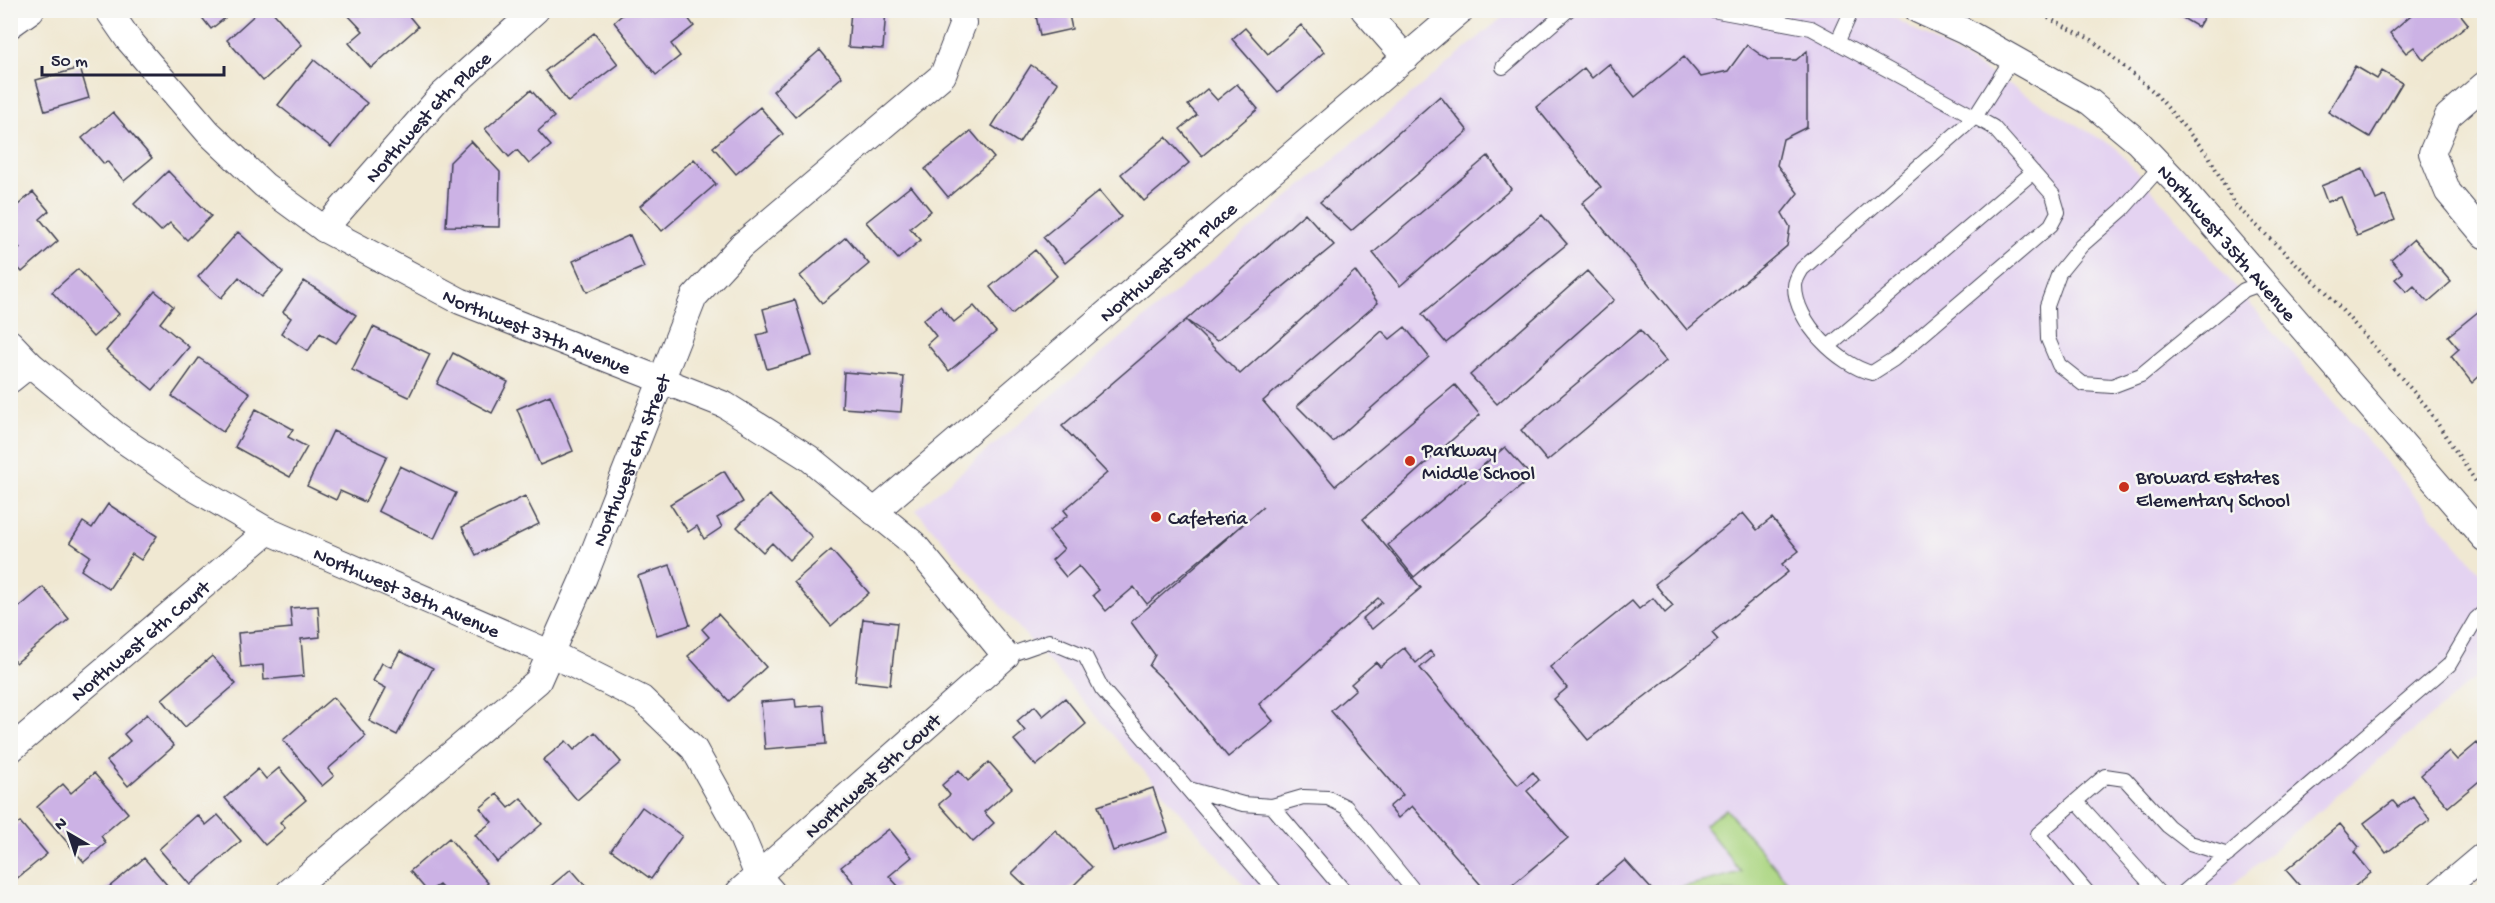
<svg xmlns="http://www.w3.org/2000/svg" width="2495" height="903" font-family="'Gochi Hand',sans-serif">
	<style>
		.built { fill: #e4d3f1 }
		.park { fill: #abd681; stroke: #667c5e; stroke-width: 1.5 }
		.building { fill: #ccb2e5 }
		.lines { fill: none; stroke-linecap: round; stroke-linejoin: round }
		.lane-casing { stroke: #414052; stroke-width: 16 }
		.street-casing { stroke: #414052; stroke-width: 28 }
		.path { stroke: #414052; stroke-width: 4; stroke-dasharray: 1.5 4.5; stroke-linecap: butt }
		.lane { stroke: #fff; stroke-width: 14 }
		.street { stroke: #fff; stroke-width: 26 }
		.poi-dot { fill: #c8321e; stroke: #f6f6f2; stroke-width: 2 }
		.labels { text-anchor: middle; stroke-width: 5; stroke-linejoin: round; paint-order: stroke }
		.street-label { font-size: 20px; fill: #22223b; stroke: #f6f6f2 }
		.poi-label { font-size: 20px; fill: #22223b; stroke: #f6f6f2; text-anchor: start }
	</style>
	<rect width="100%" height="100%" fill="#f6f6f2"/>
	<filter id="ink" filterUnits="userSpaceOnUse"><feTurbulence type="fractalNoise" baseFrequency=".0167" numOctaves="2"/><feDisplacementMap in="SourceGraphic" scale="12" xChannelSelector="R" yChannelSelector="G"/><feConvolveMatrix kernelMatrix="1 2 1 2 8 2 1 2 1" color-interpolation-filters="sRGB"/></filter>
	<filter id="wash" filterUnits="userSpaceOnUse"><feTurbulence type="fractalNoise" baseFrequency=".008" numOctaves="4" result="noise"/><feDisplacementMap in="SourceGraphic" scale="24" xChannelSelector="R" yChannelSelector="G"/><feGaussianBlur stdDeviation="1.35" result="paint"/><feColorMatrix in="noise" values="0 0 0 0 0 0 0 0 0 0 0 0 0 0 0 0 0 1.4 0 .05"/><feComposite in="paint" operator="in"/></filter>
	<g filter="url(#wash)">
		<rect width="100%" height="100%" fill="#f0e8d2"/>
		<!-- built -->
		<path class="built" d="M 1510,11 L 1883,11 L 2116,148 L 2484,576 L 2484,671 L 2224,892 L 1250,892 L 916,510 Z"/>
		<!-- park -->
		<path class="park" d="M 1726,809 L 1796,892 L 1674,892 L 1675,889 L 1741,872 L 1704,825 Z"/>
		<g id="blocks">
			<!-- building -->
			<path class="building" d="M 196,10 L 235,10 L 211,29 Z
				M 260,10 L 271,10 L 302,45 L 263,81 L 227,40 Z
				M 353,10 L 404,10 L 418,27 L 371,68 L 349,43 L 363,31 L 348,15 Z
				M 628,10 L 682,10 L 694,26 L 671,44 L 680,56 L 656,75 L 614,22 Z
				M 851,10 L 886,10 L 883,49 L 848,47 Z
				M 1035,10 L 1068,10 L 1072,29 L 1040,36 Z
				M 2169,10 L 2208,10 L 2198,27 Z
				M 2417,10 L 2457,10 L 2468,24 L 2424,60 L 2414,47 L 2406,53 L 2390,33 Z
				M 1301,25 L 1324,52 L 1278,92 L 1232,39 L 1245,28 L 1268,54 Z
				M 594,33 L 618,64 L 568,102 L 545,71 Z
				M 1747,45 L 1768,60 L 1796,60 L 1807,51 L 1807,127 L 1783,139 L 1777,165 L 1798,193 L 1782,213 L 1790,227 L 1787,246 L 1687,330 L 1582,203 L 1601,187 L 1536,107 L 1584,68 L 1592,78 L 1609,64 L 1635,97 L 1684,57 L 1701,77 L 1728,71 Z
				M 820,50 L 842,77 L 795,117 L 773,91 Z
				M 314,60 L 367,103 L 331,147 L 278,105 Z
				M 1031,65 L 1058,83 L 1019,143 L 992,126 Z
				M 2355,66 L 2377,79 L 2382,71 L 2402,83 L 2370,137 L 2328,112 Z
				M 80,68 L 89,98 L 45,111 L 36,80 Z
				M 1237,84 L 1258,109 L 1202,156 L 1180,129 L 1197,115 L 1188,105 L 1207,89 L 1217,100 Z
				M 531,90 L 554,117 L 538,131 L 551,146 L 529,164 L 517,150 L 509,157 L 485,129 Z
				M 1440,96 L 1468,131 L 1351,231 L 1320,202 Z
				M 760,107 L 783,134 L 736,174 L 713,147 Z
				M 113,112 L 152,158 L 124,181 L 107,161 L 104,164 L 82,138 Z
				M 971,131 L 994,158 L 948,197 L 925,169 Z
				M 1166,137 L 1189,163 L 1144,201 L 1121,174 Z
				M 471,141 L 500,172 L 499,227 L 446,226 L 450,162 Z
				M 1488,156 L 1511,189 L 1400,286 L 1373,253 Z
				M 694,159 L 716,184 L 662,231 L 640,206 Z
				M 2363,169 L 2376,200 L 2385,196 L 2395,220 L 2357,236 L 2341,197 L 2327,202 L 2321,186 Z
				M 168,171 L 211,216 L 187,240 L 170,223 L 161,231 L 134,204 Z
				M 911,186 L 931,211 L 910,228 L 921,240 L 898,259 L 866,222 Z
				M 1099,191 L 1121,217 L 1065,263 L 1043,237 Z
				M 33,192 L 49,211 L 40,219 L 58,241 L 22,272 L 10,259 L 20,248 L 10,238 L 10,212 Z
				M 1305,213 L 1334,245 L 1217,341 L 1186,320 L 1240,374 L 1355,271 L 1378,303 L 1263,401 L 1335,486 L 1455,385 L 1480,415 L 1363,519 L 1421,588 L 1372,629 L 1362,619 L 1382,602 L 1378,598 L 1259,704 L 1273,721 L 1228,757 L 1173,689 L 1149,666 L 1155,655 L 1131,622 L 1263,507 L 1147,604 L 1134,587 L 1106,611 L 1093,595 L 1099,590 L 1079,566 L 1066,577 L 1052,560 L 1064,549 L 1049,531 L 1068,515 L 1064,510 L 1107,473 L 1062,426 L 1186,320 Z
				M 1542,215 L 1567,244 L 1446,343 L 1422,314 Z
				M 238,232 L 283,272 L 261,297 L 239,277 L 221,298 L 198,277 Z
				M 630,235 L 644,267 L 587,292 L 573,261 Z
				M 846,237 L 869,264 L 822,303 L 800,276 Z
				M 2414,239 L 2451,282 L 2428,302 L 2414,286 L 2407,292 L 2395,279 L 2403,273 L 2391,259 Z
				M 1035,250 L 1057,276 L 1012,314 L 990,287 Z
				M 78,269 L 119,314 L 93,337 L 52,292 Z
				M 1587,271 L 1614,300 L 1497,404 L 1470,375 Z
				M 304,281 L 356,315 L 336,343 L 320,333 L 308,351 L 281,333 L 291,318 L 283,312 Z
				M 155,291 L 173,306 L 160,323 L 189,347 L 153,390 L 106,351 Z
				M 795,300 L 812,356 L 767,369 L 757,335 L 769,332 L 763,309 Z
				M 940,306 L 954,322 L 974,306 L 996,332 L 949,371 L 927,344 L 936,336 L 923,320 Z
				M 2479,311 L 2484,318 L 2484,372 L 2472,383 L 2451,356 L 2459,349 L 2448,336 Z
				M 373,327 L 430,354 L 409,397 L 352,370 Z
				M 1405,327 L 1429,357 L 1333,442 L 1297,406 L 1382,331 L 1390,339 Z
				M 1640,330 L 1666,361 L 1547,461 L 1521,430 Z
				M 453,353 L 508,382 L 492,413 L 437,384 Z
				M 199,358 L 250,393 L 223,432 L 172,396 Z
				M 844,372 L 904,377 L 901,412 L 842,408 Z
				M 550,395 L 573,451 L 540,465 L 517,409 Z
				M 256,409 L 293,429 L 288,437 L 307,447 L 290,477 L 235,447 Z
				M 333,431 L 387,456 L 365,502 L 340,491 L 336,500 L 307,486 Z
				M 1505,447 L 1532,477 L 1414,577 L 1388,545 Z
				M 400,466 L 456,493 L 434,539 L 378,511 Z
				M 724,471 L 743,502 L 717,518 L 722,527 L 704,539 L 697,526 L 688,532 L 670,504 Z
				M 769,495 L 812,537 L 789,560 L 772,543 L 763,552 L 737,527 Z
				M 525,496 L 539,524 L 476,555 L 462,527 Z
				M 108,504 L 157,536 L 141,560 L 132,554 L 109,589 L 81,570 L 90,556 L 70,542 L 83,522 L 92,528 Z
				M 1743,513 L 1757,530 L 1772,518 L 1799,551 L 1782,564 L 1788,572 L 1712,633 L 1718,640 L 1588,740 L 1554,699 L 1567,688 L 1550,667 L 1632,601 L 1639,609 L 1653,598 L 1665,613 L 1673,606 L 1655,584 Z
				M 831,550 L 869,593 L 831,626 L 794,582 Z
				M 670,565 L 690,625 L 657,635 L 638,576 Z
				M 43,587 L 69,619 L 16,663 L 10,657 L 10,615 Z
				M 318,606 L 320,637 L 301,639 L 304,676 L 264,680 L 263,665 L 241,667 L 238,633 L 292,628 L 290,608 Z
				M 718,614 L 766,667 L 729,701 L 688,656 L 709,637 L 702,629 Z
				M 863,619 L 897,623 L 890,685 L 855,681 Z
				M 1404,648 L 1416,663 L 1430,651 L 1434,656 L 1420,668 L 1518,785 L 1533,772 L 1539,780 L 1527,791 L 1568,838 L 1504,892 L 1487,892 L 1412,806 L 1398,818 L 1389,807 L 1403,795 L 1331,711 L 1356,689 L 1351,684 L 1376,662 L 1380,667 Z
				M 400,651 L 433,668 L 397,735 L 369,721 L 386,688 L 373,681 L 382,663 L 391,667 Z
				M 212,656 L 236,684 L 185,727 L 162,699 Z
				M 333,697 L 366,736 L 328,769 L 334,776 L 322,786 L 283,740 Z
				M 1065,698 L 1086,724 L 1036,766 L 1014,740 L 1025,731 L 1017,721 L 1035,706 L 1043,716 Z
				M 795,699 L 796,707 L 823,705 L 826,744 L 765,749 L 761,702 Z
				M 147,714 L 174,746 L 128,786 L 107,761 L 130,741 L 124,734 Z
				M 595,732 L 621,762 L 577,800 L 543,760 L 566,741 L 574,750 Z
				M 2477,743 L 2484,752 L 2484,777 L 2448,807 L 2421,775 L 2449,751 L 2457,760 Z
				M 989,762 L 1012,788 L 984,812 L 994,823 L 973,842 L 939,804 L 950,795 L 942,785 L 959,770 L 968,781 Z
				M 279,768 L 306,800 L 280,822 L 285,828 L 265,845 L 225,798 L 258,769 L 266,779 Z
				M 94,773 L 128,813 L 101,836 L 106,843 L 84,862 L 37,807 L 63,784 L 71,793 Z
				M 1153,788 L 1168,832 L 1113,851 L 1098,806 Z
				M 497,794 L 509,808 L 521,798 L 542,824 L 497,862 L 475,835 L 492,822 L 480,808 Z
				M 2413,796 L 2430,820 L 2386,853 L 2364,823 L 2393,801 L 2398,807 Z
				M 642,807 L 682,836 L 651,879 L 611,850 Z
				M 197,815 L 206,825 L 218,815 L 241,841 L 190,885 L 159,849 Z
				M 20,822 L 47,854 L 10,884 L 10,830 Z
				M 2340,824 L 2359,847 L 2354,852 L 2371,873 L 2348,892 L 2305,892 L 2286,870 Z
				M 889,829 L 912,857 L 889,876 L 898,886 L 890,892 L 861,892 L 841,867 Z
				M 1055,830 L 1092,867 L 1067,892 L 1032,892 L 1012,873 Z
				M 449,838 L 488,883 L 477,892 L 446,892 L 439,885 L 428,892 L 410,871 Z
				M 144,858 L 173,892 L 103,892 Z
				M 1625,860 L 1654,892 L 1587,892 Z
				M 571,869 L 591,892 L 544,892 Z"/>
		</g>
	</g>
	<g filter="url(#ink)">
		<use href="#blocks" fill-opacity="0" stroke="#414052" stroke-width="1.5"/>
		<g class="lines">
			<defs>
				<path id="lane" d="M 1712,10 L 1811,28 L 1975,117 L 1993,127 L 2053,195 L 2058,212 L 2051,225 L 1894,359 L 1872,373 C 1839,365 1795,322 1795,286 C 1795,280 1799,274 1802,269 L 1975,117 L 2013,57
					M 1837,43 L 1852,10
					M 1503,67 L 1568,10
					M 2161,166 L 2122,210 L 2081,246 L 2059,273 L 2047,306 L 2048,339 L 2059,365 L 2083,384 L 2112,386 L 2141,375 L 2244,290 L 2263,283
					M 1828,347 L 2033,172
					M 1006,656 L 1049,641 L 1085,656 L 1102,689 L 1276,892
					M 1189,789 L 1243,804 L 1272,806 L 1303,797 L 1328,798 L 1346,807 L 1415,892
					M 2076,801 L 2038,834 L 2087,892
					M 1272,806 L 1345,892
					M 2158,892 L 2076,801 L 2105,776 L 2125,779 L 2168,826 L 2190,843 L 2228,855
					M 2184,892 L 2449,665 L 2476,619 L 2484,612"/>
				<g id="street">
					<path id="s1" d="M 108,10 L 128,39 L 208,132 L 264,185 L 324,229 L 460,301 L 725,405 L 809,458 L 913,543 L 1006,656 L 739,892"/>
					<path d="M 1364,10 L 1406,58"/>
					<path id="s2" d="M 1918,10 L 1964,31 L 2090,102 L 2138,142 L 2178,184 L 2484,538"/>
					<path d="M 10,25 L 31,10"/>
					<path d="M 2484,85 L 2448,116 L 2432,153 L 2448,192 L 2484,235"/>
					<path id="s3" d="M 324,229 L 441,96 L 536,10"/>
					<path id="s4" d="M 10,343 L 30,364 L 116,435 L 189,485 L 268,531 L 552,654 L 642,699 L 694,749 L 739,830 L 758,876 L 772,892"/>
					<path d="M 10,380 L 30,364"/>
					<path id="s5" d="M 874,512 L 1461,10"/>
					<path id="s6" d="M 10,750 L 268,531"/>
					<path id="s7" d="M 289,892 L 538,681 L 584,577 L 694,297 L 741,246 L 943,75 L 963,23 L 960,10"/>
					<path d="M 2440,892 L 2484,855"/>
				</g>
			</defs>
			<!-- lane casing -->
			<use href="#lane" class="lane-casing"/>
			<!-- street casing -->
			<use href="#street" class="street-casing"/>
			<!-- path -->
			<path class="path" d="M 2032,10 L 2092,40 L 2154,92 L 2209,156 L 2234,204 L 2327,293 L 2426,406 L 2484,494"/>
			<!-- lane -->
			<use href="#lane" class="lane"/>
			<!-- street -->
			<use href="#street" class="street"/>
		</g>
	</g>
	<!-- markers -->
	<g class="poi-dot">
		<circle cx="1410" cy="461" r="6"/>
		<circle cx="2124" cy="487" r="6"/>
		<circle cx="1156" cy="517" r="6"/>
	</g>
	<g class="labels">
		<!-- street labels -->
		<g class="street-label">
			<text dy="7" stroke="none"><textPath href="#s3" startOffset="153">Northwest 6th Place</textPath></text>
			<text dy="7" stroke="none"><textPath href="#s2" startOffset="392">Northwest 35th Avenue</textPath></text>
			<text dy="7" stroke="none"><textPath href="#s5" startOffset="386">Northwest 5th Place</textPath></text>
			<text dy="7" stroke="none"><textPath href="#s1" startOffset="546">Northwest 37th Avenue</textPath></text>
			<text dy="7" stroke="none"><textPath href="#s7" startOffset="566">Northwest 6th Street</textPath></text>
			<text dy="7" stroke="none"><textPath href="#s4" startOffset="472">Northwest 38th Avenue</textPath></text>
			<text dy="7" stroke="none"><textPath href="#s6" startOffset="170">Northwest 6th Court</textPath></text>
			<text transform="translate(872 775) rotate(-42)" y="7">Northwest 5th Court</text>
		</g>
		<!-- poi labels -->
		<g class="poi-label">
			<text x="1422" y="456">Parkway<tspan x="1422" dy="23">Middle School</tspan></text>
			<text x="2136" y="483">Broward Estates<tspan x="2136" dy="23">Elementary School</tspan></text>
			<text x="1168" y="524">Cafeteria</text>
		</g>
	</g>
	<!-- margin -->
	<rect width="2495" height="903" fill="none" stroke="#f6f6f2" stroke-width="36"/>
	<!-- north arrow -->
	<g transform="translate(69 834) rotate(321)" stroke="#f6f6f2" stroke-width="4.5" paint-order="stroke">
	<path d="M0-4.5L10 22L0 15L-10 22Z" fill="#22223b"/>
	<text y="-9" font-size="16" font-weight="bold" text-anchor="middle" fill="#22223b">N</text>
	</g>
	<!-- scale -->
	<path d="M42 66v9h182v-9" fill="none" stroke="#22223b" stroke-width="3"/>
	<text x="51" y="66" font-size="18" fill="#22223b" stroke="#f6f6f2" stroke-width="4.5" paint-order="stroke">50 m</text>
</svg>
